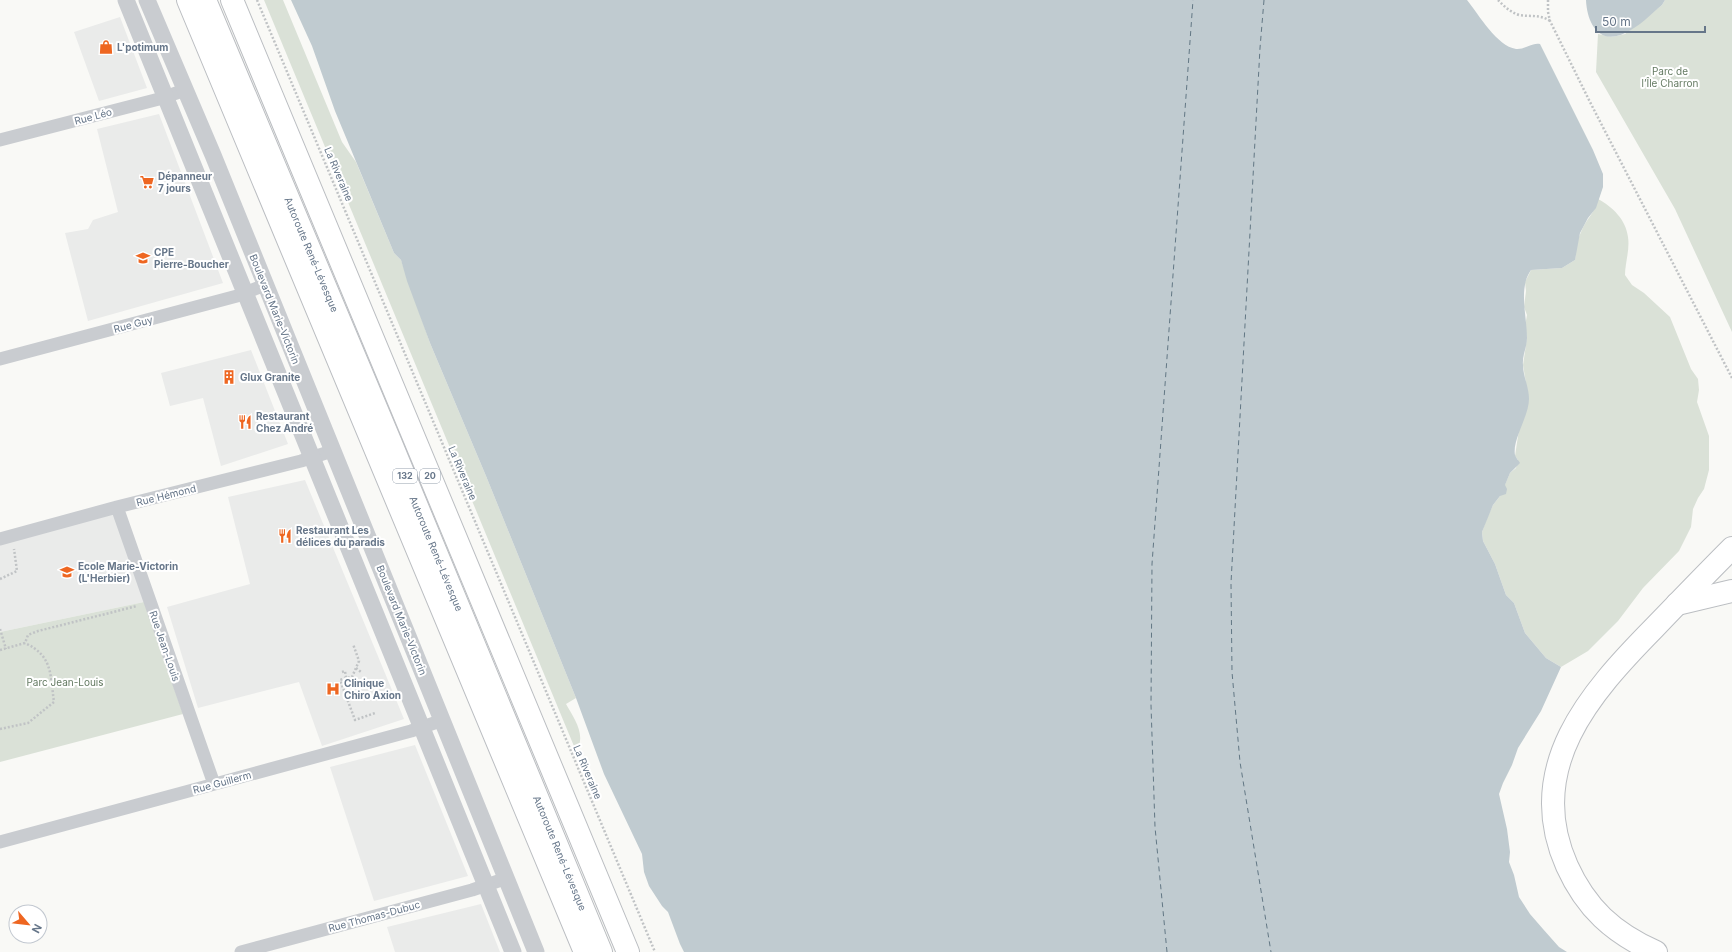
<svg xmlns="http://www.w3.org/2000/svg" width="1732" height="952" font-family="Inter,sans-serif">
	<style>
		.built { fill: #eaebea }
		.green { fill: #dae1d7 }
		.water { fill: #c0cbd0 }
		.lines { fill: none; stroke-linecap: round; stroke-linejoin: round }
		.ferry { stroke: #627784; stroke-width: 1; stroke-dasharray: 5 4; stroke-linecap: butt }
		.motorway-casing { stroke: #bbbec2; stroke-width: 24 }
		.path { stroke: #c0c3c5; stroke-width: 2.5; stroke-dasharray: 2 2; stroke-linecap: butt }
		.minor { stroke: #c9ccd0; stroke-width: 13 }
		.tertiary { stroke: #c9ccd0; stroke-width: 17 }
		.motorway { stroke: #fff; stroke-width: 22 }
		.labels { text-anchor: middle; stroke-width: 4; stroke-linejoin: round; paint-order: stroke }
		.shield { fill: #fff; stroke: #949fac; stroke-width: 1 }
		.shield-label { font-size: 9px; font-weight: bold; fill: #667689 }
		.poi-label { font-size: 10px; font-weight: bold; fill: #667689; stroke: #fff; text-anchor: start }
		.park-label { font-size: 10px; fill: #647a62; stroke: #fff }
		.street-label { font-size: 10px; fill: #667689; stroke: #fff }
	</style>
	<rect width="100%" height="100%" fill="#f9f9f6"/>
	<!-- built -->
	<path class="built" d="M 120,17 L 147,88 L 99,101 L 74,32 Z
		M 159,114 L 223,283 L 88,321 L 65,233 L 88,229 L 93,220 L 118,212 L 97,129 Z
		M 251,350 L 288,444 L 221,466 L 203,398 L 170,406 L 161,373 Z
		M 305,480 L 404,719 L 322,746 L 299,682 L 198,708 L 167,607 L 250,584 L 228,497 Z
		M 115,512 L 144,602 L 0,632 L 0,542 Z
		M 415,745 L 468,876 L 374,901 L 330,767 Z
		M 481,904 L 500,952 L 395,952 L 387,927 Z"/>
	<!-- green -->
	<path class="green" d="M 264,0 L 283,0 L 342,142 L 356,162 L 394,253 L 401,260 L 430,343 L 486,476 L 576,698 L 566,704 C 574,718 587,736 576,751 Z
		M 1665,0 L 1732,0 L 1732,332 L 1675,209 L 1596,72 L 1598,34 L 1612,37 L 1625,34 L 1662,5 Z
		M 1598,199 C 1613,207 1626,220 1628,237 C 1630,250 1625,263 1625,275 L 1632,285 L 1644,293 L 1670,317 L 1691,369 L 1698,379 L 1699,390 L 1697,402 L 1709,436 L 1709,470 L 1704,489 L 1698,498 L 1693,509 L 1691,527 L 1679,551 L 1643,588 L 1618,621 L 1588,651 L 1561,667 L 1546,658 L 1525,633 L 1514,603 L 1506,595 L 1495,564 L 1483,541 L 1482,532 L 1487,518 L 1493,505 L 1500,496 L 1510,473 L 1516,468 L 1518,460 L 1515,456 L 1526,383 L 1523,365 L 1527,338 L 1525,326 L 1527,315 L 1524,307 L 1526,291 L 1525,282 L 1531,270 L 1562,268 L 1575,260 C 1576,251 1577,240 1581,232 C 1586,219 1595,213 1598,199 Z
		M 144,602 L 183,714 L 0,762 L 0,632 Z"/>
	<!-- water -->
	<path class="water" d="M 291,0 L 1467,0 C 1479,15 1497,46 1516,49 C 1525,50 1532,42 1540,44 L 1593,150 L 1603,174 L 1603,187 L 1596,208 L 1588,218 L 1580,233 L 1575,260 L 1562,268 L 1531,270 C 1518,288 1527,316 1527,338 C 1527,347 1522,356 1523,365 C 1523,376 1529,387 1529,399 C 1529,416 1512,440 1515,455 C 1516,458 1519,461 1520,463 L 1510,473 L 1505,485 L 1507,489 L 1506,494 L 1500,496 L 1493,505 L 1482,532 L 1483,541 L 1495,564 L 1506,595 L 1514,603 L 1525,633 L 1546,658 L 1561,667 L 1541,711 L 1518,748 L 1512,765 L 1503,783 L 1499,794 L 1507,829 L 1510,852 L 1509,862 L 1514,875 L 1519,897 L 1530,914 L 1543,929 L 1559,947 L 1567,952 L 684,952 L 680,944 L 668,912 L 662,906 L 649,886 L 644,872 L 642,854 L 604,774 L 576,698 L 486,476 L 430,343 L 407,281 L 401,260 L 394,253 L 335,111 L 312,46 Z
		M 1586,0 L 1665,0 L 1662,5 C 1651,14 1639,27 1625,33 C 1599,46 1587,23 1586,0 Z"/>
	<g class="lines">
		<!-- ferry -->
		<path class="ferry" d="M 1264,0 L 1260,48 L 1231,583 L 1232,672 L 1240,762 L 1271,952
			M 1167,952 L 1155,827 L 1151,705 L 1152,564 L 1193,0"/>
		<defs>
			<g id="motorway">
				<path d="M 188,0 L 585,952"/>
				<path id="s1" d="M 205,0 L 390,441 L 601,952"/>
				<path d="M 232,0 L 628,952"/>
				<path d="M 1677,604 L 1732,591"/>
				<path d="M 1656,952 C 1613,933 1586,908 1567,866 C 1523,768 1590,693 1654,628 C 1680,601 1706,574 1732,548"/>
			</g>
		</defs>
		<!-- motorway casing -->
		<use href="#motorway" class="motorway-casing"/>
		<!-- path -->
		<path class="path" d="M 257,0 L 655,952
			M 1498,0 C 1504,6 1510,12 1519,15 C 1530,17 1540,14 1550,21
			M 1548,0 L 1548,12 L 1550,21 L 1590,102 L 1732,378
			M 0,579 L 17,571 L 14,549
			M 0,629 L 6,649
			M 0,650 L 25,643 L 28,635 L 38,631 L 137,606
			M 356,668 L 361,672
			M 342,672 L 345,671 L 346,678 L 352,677 L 359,661 L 353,644
			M 346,678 L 340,680 L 355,720 L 375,713
			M 0,729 L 28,723 L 54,702 C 50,674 53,656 25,643"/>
		<!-- minor -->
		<path class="minor" d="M 0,140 L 159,99 L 185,90
			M 0,359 L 237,296 L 265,285
			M 117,507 L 214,784
			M 0,539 L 117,507 L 301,461 L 332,451
			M 0,842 L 411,731 L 443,720
			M 241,952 L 472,890 L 507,878"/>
		<!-- tertiary -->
		<path class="tertiary" d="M 126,0 L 513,952
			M 147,0 L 213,155 L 536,952"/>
		<!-- motorway -->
		<use href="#motorway" class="motorway"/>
	</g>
	<!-- icons -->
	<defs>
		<symbol id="shop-bare" viewBox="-9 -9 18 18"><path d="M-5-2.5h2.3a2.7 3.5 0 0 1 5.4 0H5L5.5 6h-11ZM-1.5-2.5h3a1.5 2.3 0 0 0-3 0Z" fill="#ee6621" stroke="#fff" stroke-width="2.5" paint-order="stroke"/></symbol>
		<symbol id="supermarket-bare" viewBox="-9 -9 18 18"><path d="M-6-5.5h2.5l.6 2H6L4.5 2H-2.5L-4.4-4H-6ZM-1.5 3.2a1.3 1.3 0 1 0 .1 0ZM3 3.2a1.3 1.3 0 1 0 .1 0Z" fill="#ee6621" stroke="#fff" stroke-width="2.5" paint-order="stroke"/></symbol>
		<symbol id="school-bare" viewBox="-9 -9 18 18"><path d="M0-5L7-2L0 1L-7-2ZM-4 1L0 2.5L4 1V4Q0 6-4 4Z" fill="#ee6621" stroke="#fff" stroke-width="2.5" paint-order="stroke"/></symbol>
		<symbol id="building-bare" viewBox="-9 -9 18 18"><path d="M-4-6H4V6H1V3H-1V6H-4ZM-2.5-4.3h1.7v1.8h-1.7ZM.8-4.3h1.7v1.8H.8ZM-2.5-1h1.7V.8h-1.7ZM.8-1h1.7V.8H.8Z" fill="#ee6621" stroke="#fff" stroke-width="2.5" paint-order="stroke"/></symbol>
		<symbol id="restaurant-bare" viewBox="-9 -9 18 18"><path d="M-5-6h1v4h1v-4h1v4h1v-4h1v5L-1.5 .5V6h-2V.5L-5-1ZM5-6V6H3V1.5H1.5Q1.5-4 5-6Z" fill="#ee6621" stroke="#fff" stroke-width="2.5" paint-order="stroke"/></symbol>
		<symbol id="hospital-bare" viewBox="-9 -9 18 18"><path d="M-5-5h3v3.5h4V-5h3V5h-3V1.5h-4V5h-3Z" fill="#ee6621" stroke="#fff" stroke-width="2.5" paint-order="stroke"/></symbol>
	</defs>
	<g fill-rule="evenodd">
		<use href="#shop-bare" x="96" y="37" width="20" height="20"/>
		<use href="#supermarket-bare" x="137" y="172" width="20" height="20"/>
		<use href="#school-bare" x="133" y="248" width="20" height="20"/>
		<use href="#building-bare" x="219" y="367" width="20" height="20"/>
		<use href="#restaurant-bare" x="235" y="412" width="20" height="20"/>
		<use href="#restaurant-bare" x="275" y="526" width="20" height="20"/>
		<use href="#school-bare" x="57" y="562" width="20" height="20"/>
		<use href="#hospital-bare" x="323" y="679" width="20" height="20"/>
	</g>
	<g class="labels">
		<!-- shield labels -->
		<g class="shield">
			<rect x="393" y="469" width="24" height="14" rx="3"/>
			<rect x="420" y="469" width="20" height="14" rx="3"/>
		</g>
		<g class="shield-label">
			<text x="405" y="479">132</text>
			<text x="430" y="479">20</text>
		</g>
		<!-- poi labels -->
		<g class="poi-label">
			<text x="117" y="51">L'potimum</text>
			<text x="158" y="180">Dépanneur<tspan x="158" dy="12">7 jours</tspan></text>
			<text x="154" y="256">CPE<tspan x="154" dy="12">Pierre-Boucher</tspan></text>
			<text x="240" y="381">Glux Granite</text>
			<text x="256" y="420">Restaurant<tspan x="256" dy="12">Chez André</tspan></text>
			<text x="296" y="534">Restaurant Les<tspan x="296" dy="12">délices du paradis</tspan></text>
			<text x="78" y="570">Ecole Marie-Victorin<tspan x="78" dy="12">(L'Herbier)</tspan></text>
			<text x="344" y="687">Clinique<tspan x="344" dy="12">Chiro Axion</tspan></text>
		</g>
		<!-- park labels -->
		<g class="park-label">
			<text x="1670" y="75">Parc de<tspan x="1670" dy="12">l’Île Charron</tspan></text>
			<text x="65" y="686">Parc Jean-Louis</text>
		</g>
		<!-- street labels -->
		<g class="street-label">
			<text transform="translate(93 116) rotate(-15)" y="4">Rue Léo</text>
			<text transform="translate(339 174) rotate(67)" y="4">La Riveraine</text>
			<text dy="4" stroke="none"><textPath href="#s1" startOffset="276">Autoroute René-Lévesque</textPath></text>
			<text transform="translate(275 309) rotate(68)" y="4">Boulevard Marie-Victorin</text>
			<text transform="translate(133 324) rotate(-15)" y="4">Rue Guy</text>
			<text transform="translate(463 473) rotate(67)" y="4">La Riveraine</text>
			<text transform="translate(166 495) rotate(-14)" y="4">Rue Hémond</text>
			<text dy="4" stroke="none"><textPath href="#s1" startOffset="600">Autoroute René-Lévesque</textPath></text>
			<text transform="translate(402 620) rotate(68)" y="4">Boulevard Marie-Victorin</text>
			<text transform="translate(165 646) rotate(71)" y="4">Rue Jean-Louis</text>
			<text transform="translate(588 772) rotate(67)" y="4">La Riveraine</text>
			<text transform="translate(222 782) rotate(-15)" y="4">Rue Guillerm</text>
			<text dy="4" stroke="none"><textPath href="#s1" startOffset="924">Autoroute René-Lévesque</textPath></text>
			<text transform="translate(374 916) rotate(-15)" y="4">Rue Thomas-Dubuc</text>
		</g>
	</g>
	<!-- north arrow -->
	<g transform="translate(28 924) rotate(118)"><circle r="19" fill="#ffffff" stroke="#c2c8d0"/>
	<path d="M0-3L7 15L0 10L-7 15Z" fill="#ee6621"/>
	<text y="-6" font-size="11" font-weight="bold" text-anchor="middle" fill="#667689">N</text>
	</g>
	<!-- scale -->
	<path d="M1596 26v6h109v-6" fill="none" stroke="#667689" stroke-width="2"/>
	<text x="1602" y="26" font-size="12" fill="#667689" stroke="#ffffff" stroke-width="3" paint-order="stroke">50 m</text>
</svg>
